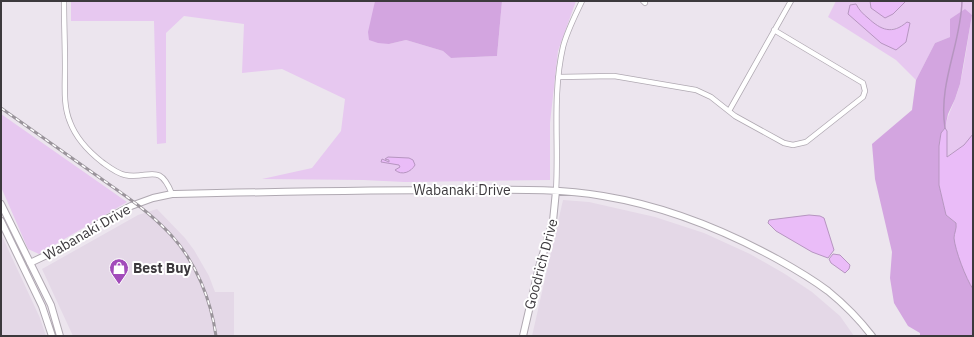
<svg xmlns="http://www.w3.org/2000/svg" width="974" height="337" font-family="'IBM Plex Sans',sans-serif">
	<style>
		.built { fill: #e4d8e7 }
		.green { fill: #e7c8f0; fill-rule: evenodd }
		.forest { fill: #d3a5e0 }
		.water { fill: #eabcf8; stroke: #b695c0 }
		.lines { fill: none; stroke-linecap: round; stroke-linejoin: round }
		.stream { stroke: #b695c0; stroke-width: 1.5 }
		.street-casing { stroke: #b0a9b2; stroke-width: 6 }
		.secondary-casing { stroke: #b0a9b2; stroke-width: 8 }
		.street { stroke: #fff; stroke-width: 4.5 }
		.secondary { stroke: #fff; stroke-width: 6 }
		.rail-casing { stroke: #9a949b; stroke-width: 3 }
		.rail { stroke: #fff; stroke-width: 1.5; stroke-dasharray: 4.5; stroke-linecap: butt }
		.labels { text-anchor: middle; stroke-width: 4; stroke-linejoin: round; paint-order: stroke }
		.street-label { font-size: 14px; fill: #3c393d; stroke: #fff }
		.poi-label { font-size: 14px; font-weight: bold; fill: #3c393d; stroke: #fff; text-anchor: start }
	</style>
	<rect width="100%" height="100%" fill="#ece5ee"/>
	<!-- built -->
	<path class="built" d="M 563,200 L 589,202 L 655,217 L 704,233 L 750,254 L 785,274 L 812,292 L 840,316 L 854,336 L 532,336 Z
		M 157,209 L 185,238 L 194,250 L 209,276 L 215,292 L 234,292 L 234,336 L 73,336 L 42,269 L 138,215 Z
		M 1,234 L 40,318 L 46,336 L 1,336 Z"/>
	<!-- green -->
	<path class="green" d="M 71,1 L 375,1 L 374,7 L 389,44 L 406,40 L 443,51 L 451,58 L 497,56 L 502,1 L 576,1 L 558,51 L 550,123 L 550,180 L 405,182 L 363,180 L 262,179 L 312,168 L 341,131 L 345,99 L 282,69 L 242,73 L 244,24 L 184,16 L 166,33 L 166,143 L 157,144 L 154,21 L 71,21 Z
		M 836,1 L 870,1 L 871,8 L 893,14 L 906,1 L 973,1 L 973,134 L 964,145 L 946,157 L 947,131 L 945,128 C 948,113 956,100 960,84 C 965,62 968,38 972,14 L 950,37 L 935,43 L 916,80 L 896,60 L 828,17 ZM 856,4 C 866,23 887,39 907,22 L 910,23 L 906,42 L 848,14 Z
		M 1,114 L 127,202 L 39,254 L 28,249 L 1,187 Z"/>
	<!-- forest -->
	<path class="forest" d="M 375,1 L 502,1 L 497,56 L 451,58 L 443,51 L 406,40 L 389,44 L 378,43 L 369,40 L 368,32 Z
		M 965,9 L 972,15 L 960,84 L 955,99 L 948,114 L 945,128 L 941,133 L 939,146 L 939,185 L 946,215 L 956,223 L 957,229 L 954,237 L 969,282 L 973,289 L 973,336 L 920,336 L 920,333 L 908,326 L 894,303 L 890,278 L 892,252 L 875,179 L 872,144 L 912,110 L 916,80 L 935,43 L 950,37 L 950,19 Z"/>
	<!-- water -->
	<path class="water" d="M 870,1 L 906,1 L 893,14 L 885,18 L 871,8 Z
		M 856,4 C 859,10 863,14 868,18 C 881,30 892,35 907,22 L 910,23 L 906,42 L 896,50 L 881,43 L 848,14 L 850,5 Z
		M 945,128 L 947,131 L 947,157 L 964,145 L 973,134 L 973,289 C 966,279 955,250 954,238 C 954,233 957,229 956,223 L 946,215 L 939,185 L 939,146 L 941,133 Z
		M 388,157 L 409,158 L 413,160 L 415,165 C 411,172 402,176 395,170 L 400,167 L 399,165 L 381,162 L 382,159 L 389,162 L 389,160 L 385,159 Z
		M 809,215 L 820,216 L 824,218 L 834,250 L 828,258 L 812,252 L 776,231 L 768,223 L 769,220 Z
		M 833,254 L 840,255 L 850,265 L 849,269 L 845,273 L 831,263 L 829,259 Z"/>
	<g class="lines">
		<!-- stream -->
		<path class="stream" d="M 945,128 C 938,83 961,44 962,1"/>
		<defs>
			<path id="street" d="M 64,1 C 64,23 65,46 65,68 C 65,86 63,105 70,122 C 76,138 88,151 102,162 C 109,167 116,173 125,175 C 149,180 159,161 172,194
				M 643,1 L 645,3
				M 558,77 L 614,76 L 696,90 L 711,97 L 735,116 L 784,143 L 793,145 L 806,142 L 863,97 L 865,91 L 863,83 L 774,30
				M 729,111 L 791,1
				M 556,191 C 559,143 552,95 563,47 C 567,31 575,16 582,1"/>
			<path id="secondary" d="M 1,204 L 51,305 L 60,336
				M 1,221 L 42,306 L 52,336
				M 30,263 L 72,243 L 101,222 L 131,206 L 153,198 L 172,194 C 268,192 363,190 459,190 C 507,190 556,188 603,196 C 664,206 724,230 777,259 C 795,269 812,279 828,291 C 844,304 859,319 872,336
				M 523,336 L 539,267 L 553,221 L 556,191"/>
		</defs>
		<!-- street casing -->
		<use href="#street" class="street-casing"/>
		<!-- secondary casing -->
		<use href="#secondary" class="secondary-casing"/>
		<!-- street -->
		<use href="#street" class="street"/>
		<!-- secondary -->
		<use href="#secondary" class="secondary"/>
		<defs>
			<path id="rail" d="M 1,108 C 32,130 62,151 93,173 C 120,192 148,210 171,235 C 196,262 211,300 216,336"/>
		</defs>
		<!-- rail casing -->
		<use href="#rail" class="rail-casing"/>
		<!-- rail -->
		<use href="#rail" class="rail"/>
	</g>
	<!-- icons -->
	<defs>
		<symbol id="shop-pin" viewBox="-11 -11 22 30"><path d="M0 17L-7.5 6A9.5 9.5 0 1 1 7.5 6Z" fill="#a24cba" stroke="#fff"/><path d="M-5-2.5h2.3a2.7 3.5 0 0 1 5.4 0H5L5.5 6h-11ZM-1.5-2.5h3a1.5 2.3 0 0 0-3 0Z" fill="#fff"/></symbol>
	</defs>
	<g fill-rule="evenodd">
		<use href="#shop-pin" x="108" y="257" width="22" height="30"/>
	</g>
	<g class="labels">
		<!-- street labels -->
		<g class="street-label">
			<text x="462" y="195">Wabanaki Drive</text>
			<text transform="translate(87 232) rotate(-30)" y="5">Wabanaki Drive</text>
			<text transform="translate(541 264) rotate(-75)" y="5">Goodrich Drive</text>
		</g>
		<!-- poi labels -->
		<g class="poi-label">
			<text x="133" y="273">Best Buy</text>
		</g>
	</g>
	<!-- border -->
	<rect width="974" height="337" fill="none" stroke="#3c393d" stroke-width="4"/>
</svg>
